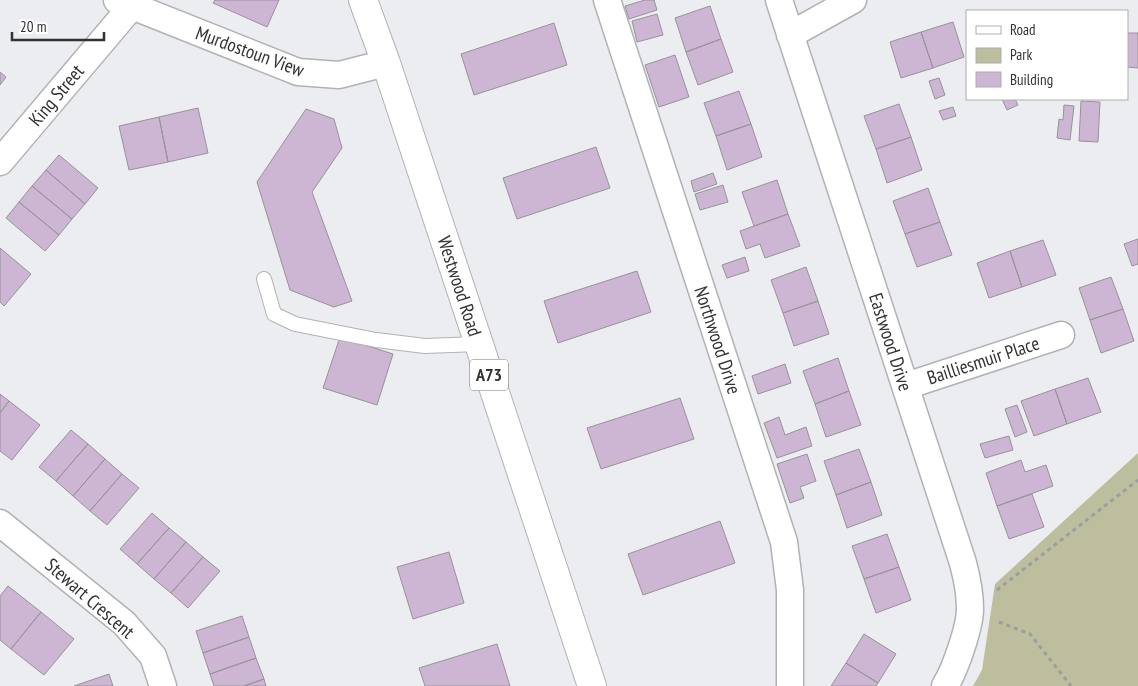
<svg xmlns="http://www.w3.org/2000/svg" width="1138" height="686" font-family="'PT Sans Narrow',sans-serif">
	<style>
		.green { fill: #bcbe9e }
		.building { fill: #cdb5d4; stroke: #969497 }
		.lines { fill: none; stroke-linecap: round; stroke-linejoin: round }
		.lane-casing { stroke: #b1b2b6; stroke-width: 16 }
		.street-casing { stroke: #b1b2b6; stroke-width: 29 }
		.primary-casing { stroke: #b1b2b6; stroke-width: 30 }
		.path { stroke: #9c9d9f; stroke-width: 3; stroke-dasharray: 4 4; stroke-linecap: butt }
		.lane { stroke: #fff; stroke-width: 14 }
		.street { stroke: #fff; stroke-width: 26 }
		.primary { stroke: #fff; stroke-width: 28 }
		.labels { text-anchor: middle; stroke-width: 5; stroke-linejoin: round; paint-order: stroke }
		.shield { fill: #fff; stroke: #6f7070; stroke-width: 1 }
		.shield-label { font-size: 18px; font-weight: bold; fill: #313233 }
		.street-label { font-size: 19px; fill: #313233; stroke: #fff }
	</style>
	<rect width="100%" height="100%" fill="#ecedf0"/>
	<!-- green -->
	<path class="green" d="M 1138,453 L 1138,686 L 973,686 L 982,670 L 995,584 Z"/>
	<!-- building -->
	<path class="building" d="M 215,0 L 279,0 L 267,27 L 213,3 Z
		M 645,0 L 654,0 L 657,10 L 629,19 L 625,6 Z
		M 710,6 L 721,39 L 686,52 L 675,18 Z
		M 657,14 L 663,35 L 637,42 L 632,21 Z
		M 953,22 L 964,57 L 933,68 L 921,32 Z
		M 554,23 L 567,65 L 474,95 L 461,54 Z
		M 921,32 L 933,68 L 901,78 L 890,42 Z
		M 1127,33 L 1138,33 L 1138,68 L 1127,67 Z
		M 721,39 L 733,72 L 698,85 L 686,52 Z
		M 675,55 L 689,97 L 659,107 L 645,65 Z
		M 0,72 L 6,77 L 0,85 Z
		M 939,78 L 945,95 L 935,99 L 929,81 Z
		M 739,91 L 751,124 L 716,136 L 704,103 Z
		M 1002,99 L 1015,99 L 1018,105 L 1007,110 Z
		M 1081,101 L 1100,102 L 1098,142 L 1079,141 Z
		M 899,104 L 911,137 L 876,149 L 864,116 Z
		M 1064,105 L 1074,106 L 1070,140 L 1057,138 L 1059,119 L 1063,120 Z
		M 953,107 L 956,116 L 943,120 L 939,111 Z
		M 198,108 L 208,153 L 168,162 L 159,117 Z
		M 306,109 L 334,119 L 342,148 L 312,192 L 352,301 L 334,307 L 290,290 L 257,182 Z
		M 159,117 L 168,162 L 129,170 L 119,126 Z
		M 751,124 L 762,157 L 727,170 L 716,136 Z
		M 911,137 L 922,170 L 887,183 L 876,149 Z
		M 596,147 L 610,188 L 517,219 L 503,178 Z
		M 59,155 L 98,188 L 85,204 L 46,170 Z
		M 46,170 L 85,204 L 72,219 L 32,186 Z
		M 713,173 L 717,184 L 694,192 L 691,181 Z
		M 777,180 L 788,214 L 754,226 L 742,192 Z
		M 723,185 L 728,202 L 700,210 L 695,194 Z
		M 32,186 L 72,219 L 59,235 L 19,202 Z
		M 928,188 L 940,222 L 905,234 L 893,201 Z
		M 19,202 L 59,235 L 45,251 L 6,218 Z
		M 788,214 L 800,246 L 765,258 L 760,244 L 746,249 L 740,231 Z
		M 940,222 L 952,255 L 917,267 L 905,234 Z
		M 1138,239 L 1138,264 L 1132,266 L 1124,244 Z
		M 1043,240 L 1056,275 L 1022,287 L 1010,251 Z
		M 0,248 L 31,274 L 4,306 L 0,302 Z
		M 1010,251 L 1022,287 L 989,298 L 977,263 Z
		M 745,257 L 749,271 L 727,278 L 722,265 Z
		M 806,267 L 818,301 L 783,313 L 771,280 Z
		M 637,271 L 651,312 L 558,343 L 544,301 Z
		M 1111,277 L 1123,309 L 1090,320 L 1079,288 Z
		M 818,301 L 829,334 L 794,346 L 783,313 Z
		M 1123,309 L 1134,341 L 1101,353 L 1090,320 Z
		M 340,337 L 393,354 L 377,405 L 323,388 Z
		M 838,358 L 849,391 L 815,404 L 803,371 Z
		M 785,364 L 791,383 L 758,394 L 752,376 Z
		M 1088,378 L 1101,412 L 1067,424 L 1055,389 Z
		M 1055,389 L 1067,424 L 1034,436 L 1021,401 Z
		M 849,391 L 861,425 L 826,437 L 815,404 Z
		M 0,394 L 9,401 L 0,413 Z
		M 680,398 L 694,439 L 601,469 L 587,428 Z
		M 9,401 L 40,425 L 12,460 L 0,451 L 0,413 Z
		M 1017,405 L 1027,432 L 1015,437 L 1005,409 Z
		M 779,417 L 785,435 L 806,427 L 812,446 L 777,458 L 764,423 Z
		M 71,430 L 88,444 L 56,481 L 39,467 Z
		M 1009,436 L 1013,450 L 985,458 L 980,444 Z
		M 88,444 L 105,459 L 73,496 L 56,481 Z
		M 859,449 L 871,482 L 836,495 L 824,461 Z
		M 807,454 L 816,481 L 800,487 L 804,498 L 790,503 L 777,464 Z
		M 105,459 L 122,474 L 90,511 L 73,496 Z
		M 1021,460 L 1025,472 L 1046,465 L 1053,486 L 997,506 L 986,473 Z
		M 122,474 L 139,488 L 107,525 L 90,511 Z
		M 871,482 L 882,515 L 847,528 L 836,495 Z
		M 1032,494 L 1044,527 L 1009,539 L 997,506 Z
		M 152,513 L 169,528 L 137,564 L 120,549 Z
		M 720,521 L 735,563 L 643,595 L 628,554 Z
		M 169,528 L 186,542 L 154,579 L 137,564 Z
		M 887,534 L 899,567 L 864,579 L 852,546 Z
		M 186,542 L 203,557 L 171,593 L 154,579 Z
		M 449,552 L 464,603 L 413,619 L 397,567 Z
		M 203,557 L 220,571 L 188,608 L 171,593 Z
		M 899,567 L 911,600 L 876,613 L 864,579 Z
		M 8,586 L 41,612 L 11,649 L 0,640 L 0,596 Z
		M 41,612 L 74,639 L 44,675 L 11,649 Z
		M 242,616 L 249,637 L 203,653 L 196,631 Z
		M 864,634 L 896,654 L 878,683 L 846,663 Z
		M 249,637 L 256,658 L 210,674 L 203,653 Z
		M 497,644 L 510,686 L 425,686 L 419,668 Z
		M 256,658 L 264,679 L 244,686 L 214,686 L 210,674 Z
		M 846,663 L 878,683 L 876,686 L 831,686 Z
		M 109,674 L 113,686 L 74,686 Z
		M 264,679 L 266,686 L 244,686 Z"/>
	<g class="lines">
		<defs>
			<path id="lane" d="M 264,279 L 274,314 L 295,324 L 376,340 L 425,346 L 479,344"/>
			<path id="street" d="M 117,0 L 298,72 L 339,75 L 386,63
				M 607,0 L 784,542 L 790,590 L 790,686
				M 779,0 L 963,563 C 967,578 970,593 970,609 C 970,627 955,670 945,686
				M 790,35 L 853,0
				M 0,162 L 132,6
				M 906,386 L 1061,335
				M 0,523 L 124,623 L 153,656 L 163,686"/>
			<path id="primary" d="M 363,0 L 386,63 L 592,686"/>
		</defs>
		<!-- lane casing -->
		<use href="#lane" class="lane-casing"/>
		<!-- street casing -->
		<use href="#street" class="street-casing"/>
		<!-- primary casing -->
		<use href="#primary" class="primary-casing"/>
		<!-- path -->
		<path class="path" d="M 997,590 L 1138,480
			M 999,622 L 1030,634 L 1071,686"/>
		<!-- lane -->
		<use href="#lane" class="lane"/>
		<!-- street -->
		<use href="#street" class="street"/>
		<!-- primary -->
		<use href="#primary" class="primary"/>
	</g>
	<g class="labels">
		<!-- shield labels -->
		<rect class="shield" x="470" y="359.5" width="38" height="31" rx="4"/>
		<g class="shield-label">
			<text x="489" y="381">A73</text>
		</g>
		<!-- street labels -->
		<g class="street-label">
			<text transform="translate(250 51) rotate(20)" y="7">Murdostoun View</text>
			<text transform="translate(56 95) rotate(-50)" y="7">King Street</text>
			<text transform="translate(460 286) rotate(72)" y="7">Westwood Road</text>
			<text transform="translate(718 340) rotate(72)" y="7">Northwood Drive</text>
			<text transform="translate(891 342) rotate(72)" y="7">Eastwood Drive</text>
			<text transform="translate(983 360) rotate(-18)" y="7">Bailliesmuir Place</text>
			<text transform="translate(90 598) rotate(41)" y="7">Stewart Crescent</text>
		</g>
	</g>
	<!-- legend -->
	<rect x="966" y="10" width="162" height="90" fill="#ffffff" stroke="#adadad"/>
	<rect x="976" y="26" width="25" height="8" fill="#ffffff" stroke="#adadad"/>
	<text x="1010" y="35" font-size="15" fill="#313233">Road</text>
	<rect x="976" y="48" width="25" height="15" fill="#bcbe9e" stroke="#adadad"/>
	<text x="1010" y="60" font-size="15" fill="#313233">Park</text>
	<rect x="976" y="72" width="25" height="15" fill="#cdb5d4" stroke="#adadad"/>
	<text x="1010" y="85" font-size="15" fill="#313233">Building</text>
	<!-- scale -->
	<path d="M12 32v8h92v-8" fill="none" stroke="#313233" stroke-width="2.5"/>
	<text x="20" y="32" font-size="15" fill="#313233" stroke="#ffffff" stroke-width="4" paint-order="stroke">20 m</text>
</svg>
